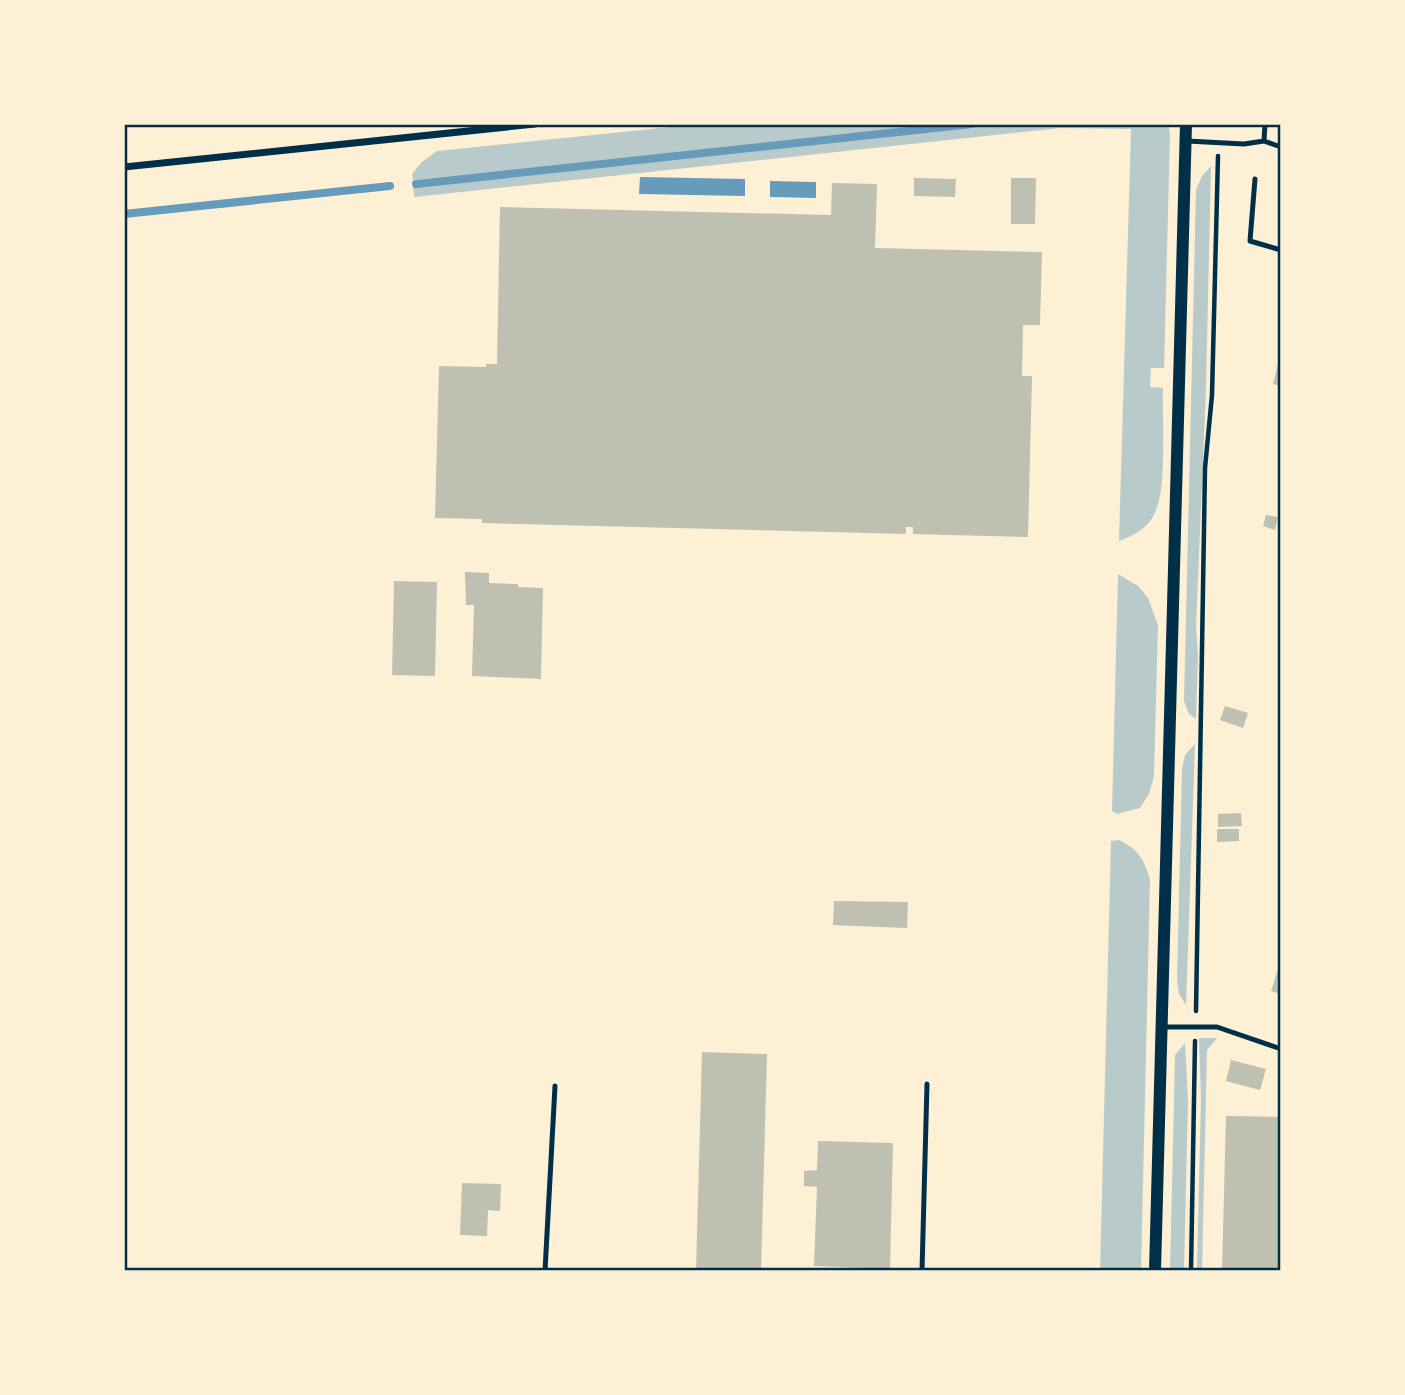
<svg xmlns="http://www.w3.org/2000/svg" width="1405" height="1395" font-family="'Space Grotesk',sans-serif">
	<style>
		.green { fill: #b9caca }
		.water { fill: #669bbc }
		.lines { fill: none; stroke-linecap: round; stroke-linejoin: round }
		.stream { stroke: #669bbc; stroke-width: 8 }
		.building { fill: #bec0b2 }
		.path { stroke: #003049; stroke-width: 4.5 }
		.service { stroke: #003049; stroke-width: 5 }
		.minor { stroke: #003049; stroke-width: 7 }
		.tertiary { stroke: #003049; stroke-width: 12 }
		.neatline { fill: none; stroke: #003049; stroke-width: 2.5 }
	</style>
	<rect width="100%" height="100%" fill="#fdf0d5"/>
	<!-- green -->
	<path class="green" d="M 700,124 L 940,124 L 413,180 L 412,174 L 422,162 L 437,151 Z
		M 992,124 L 1168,124 L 1170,134 L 1164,368 L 1151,368 L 1150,387 L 1163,388 C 1162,418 1167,485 1156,510 C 1150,527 1135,535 1119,541 L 1131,129 L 1061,128 L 414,197 L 413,185 Z
		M 1211,166 L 1206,389 L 1196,626 L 1198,656 L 1196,719 L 1189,714 L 1184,701 L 1196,190 L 1202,176 Z
		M 1118,574 L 1138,586 L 1148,598 L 1158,625 L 1154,776 L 1149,794 L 1140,808 L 1117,814 L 1112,811 Z
		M 1195,744 L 1186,1005 L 1179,994 L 1177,980 L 1182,769 L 1185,755 Z
		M 1119,840 C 1139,850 1143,858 1150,879 L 1141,1271 L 1100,1271 L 1111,841 Z
		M 1199,1038 L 1217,1038 L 1207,1050 L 1202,1271 L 1197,1271 L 1201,1098 Z
		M 1185,1043 L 1188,1100 L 1184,1271 L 1170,1271 L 1175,1055 Z"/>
	<!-- water -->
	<path class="water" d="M 640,177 L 745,179 L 745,196 L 639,194 Z
		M 770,181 L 816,182 L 816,198 L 770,197 Z"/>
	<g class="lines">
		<!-- stream -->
		<path class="stream" d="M 416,184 L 972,124
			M 124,214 L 390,186"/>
	</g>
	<!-- building -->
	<path class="building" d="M 914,178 L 956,179 L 955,197 L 914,196 Z
		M 1011,178 L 1036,178 L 1035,224 L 1011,224 Z
		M 832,183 L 877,184 L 875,248 L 1042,252 L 1040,325 L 1023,325 L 1022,376 L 1032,376 L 1028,537 L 913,534 L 913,527 L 906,527 L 906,534 L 482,523 L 482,519 L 435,518 L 439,366 L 486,367 L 486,364 L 497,364 L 500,207 L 831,215 Z
		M 1280,355 L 1281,355 L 1281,386 L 1273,384 Z
		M 1266,515 L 1278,517 L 1275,530 L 1263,526 Z
		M 465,572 L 489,573 L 489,583 L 518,584 L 518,587 L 543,588 L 541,679 L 472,676 L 474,605 L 466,605 Z
		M 394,581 L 437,582 L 435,676 L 392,675 Z
		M 1225,706 L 1248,713 L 1243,728 L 1220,720 Z
		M 1241,813 L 1242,826 L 1218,827 L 1218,814 Z
		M 1217,829 L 1239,829 L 1239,841 L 1217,842 Z
		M 834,901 L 908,902 L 907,928 L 833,925 Z
		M 1280,963 L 1281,963 L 1281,994 L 1271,991 Z
		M 702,1052 L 767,1054 L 761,1271 L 696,1271 Z
		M 1231,1060 L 1266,1069 L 1260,1090 L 1226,1081 Z
		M 1226,1116 L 1281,1117 L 1281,1271 L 1222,1271 Z
		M 818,1141 L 893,1143 L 890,1269 L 814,1266 L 817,1187 L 804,1186 L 804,1171 L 817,1170 Z
		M 462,1183 L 501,1184 L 500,1211 L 488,1210 L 487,1236 L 460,1235 Z"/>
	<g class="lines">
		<!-- path -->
		<path class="path" d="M 1196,1011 L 1205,468 L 1212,395 L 1218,156
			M 1191,1271 L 1195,1041"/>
		<!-- service -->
		<path class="service" d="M 1187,141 L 1244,144 L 1264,141 L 1281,147
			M 1264,141 L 1265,124
			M 1255,179 L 1250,241 L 1281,250
			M 1163,1027 L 1217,1027 L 1281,1049
			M 545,1271 L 555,1086
			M 922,1271 L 927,1084"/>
		<!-- minor -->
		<path class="minor" d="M 124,167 L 535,124"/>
		<!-- tertiary -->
		<path class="tertiary" d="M 1155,1271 L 1186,124"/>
	</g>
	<!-- border -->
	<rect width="1405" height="1395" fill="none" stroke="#fdf0d5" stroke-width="252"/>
	<rect x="126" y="126" width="1153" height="1143" class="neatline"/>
</svg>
